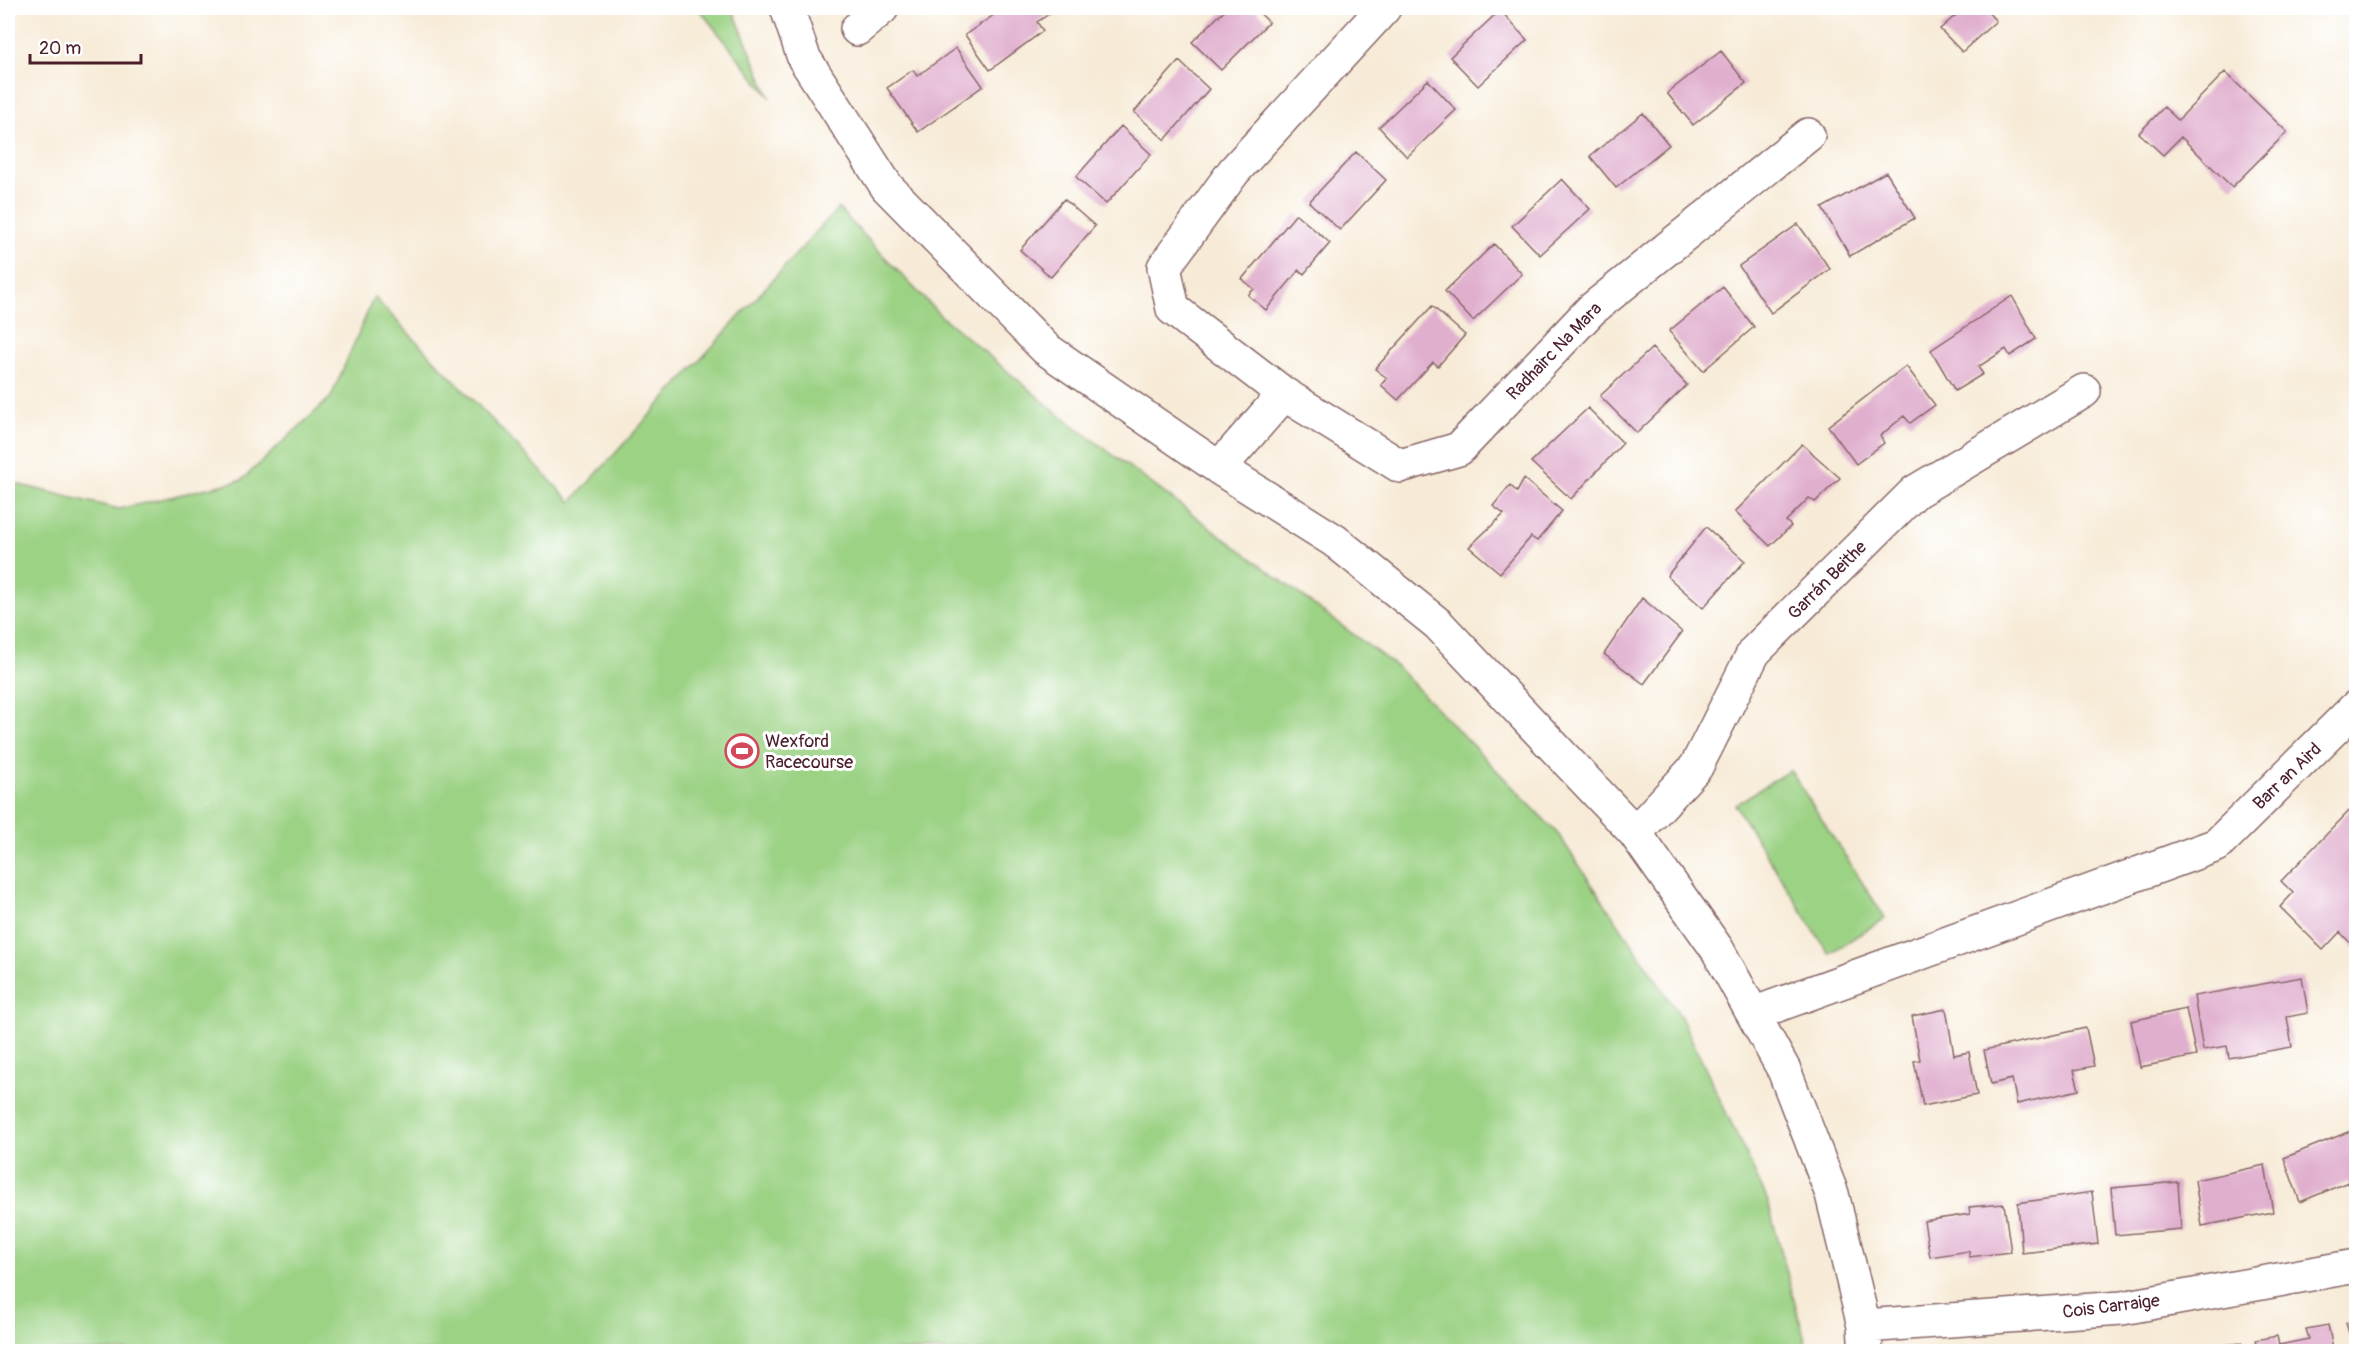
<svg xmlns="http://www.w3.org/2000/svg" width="2364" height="1359" font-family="Pangolin,sans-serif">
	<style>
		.green { fill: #9bd284; stroke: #727858; stroke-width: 1.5 }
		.building { fill: #e0afce }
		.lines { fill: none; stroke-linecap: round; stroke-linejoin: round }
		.minor-casing { stroke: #876667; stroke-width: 36 }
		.minor { stroke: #fff; stroke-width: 33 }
		.labels { text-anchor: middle; stroke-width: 6; stroke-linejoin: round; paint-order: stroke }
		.street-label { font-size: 18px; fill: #4a1f2b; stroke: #fff }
		.poi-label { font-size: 18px; fill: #4a1f2b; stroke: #fff; text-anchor: start }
	</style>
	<rect width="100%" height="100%" fill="#fff"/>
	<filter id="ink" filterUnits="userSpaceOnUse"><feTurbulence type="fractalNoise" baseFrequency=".0167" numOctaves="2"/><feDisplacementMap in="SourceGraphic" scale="12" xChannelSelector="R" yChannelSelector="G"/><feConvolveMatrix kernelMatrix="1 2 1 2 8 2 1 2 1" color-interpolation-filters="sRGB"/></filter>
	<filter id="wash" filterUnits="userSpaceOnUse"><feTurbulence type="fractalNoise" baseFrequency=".008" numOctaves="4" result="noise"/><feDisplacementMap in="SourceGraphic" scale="24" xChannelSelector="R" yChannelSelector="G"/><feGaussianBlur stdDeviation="1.35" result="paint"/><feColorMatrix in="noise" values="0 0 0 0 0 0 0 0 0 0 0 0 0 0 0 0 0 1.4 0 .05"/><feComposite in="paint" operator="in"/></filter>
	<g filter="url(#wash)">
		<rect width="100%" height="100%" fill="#f7ebd7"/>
		<!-- green -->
		<path class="green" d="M 698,8 L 732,8 L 770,98 L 770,97 Z
			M 838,208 L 940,315 L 1061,416 L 1397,667 L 1558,834 L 1681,1017 L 1767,1199 L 1808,1351 L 8,1351 L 8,478 L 16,484 L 119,509 L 242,480 L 331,397 L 374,297 L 571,502 Z
			M 1790,770 L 1885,918 L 1829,954 L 1735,805 Z"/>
		<g id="blocks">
			<!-- building -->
			<path class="building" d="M 1004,8 L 1058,8 L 1037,22 L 1043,31 L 990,70 L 965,35 Z
				M 1227,8 L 1254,8 L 1269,22 L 1221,70 L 1192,42 Z
				M 1964,8 L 1984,8 L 1996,21 L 1962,52 L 1940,29 Z
				M 1500,10 L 1527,40 L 1478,86 L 1450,57 Z
				M 956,48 L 983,86 L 918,132 L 887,88 L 913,70 L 917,76 Z
				M 1721,51 L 1746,83 L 1693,125 L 1667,93 Z
				M 1179,61 L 1209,89 L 1165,140 L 1134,112 Z
				M 2225,72 L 2287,132 L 2232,187 L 2181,137 L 2163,155 L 2139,133 L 2164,107 L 2178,120 Z
				M 1428,80 L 1456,110 L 1407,157 L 1379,127 Z
				M 1643,113 L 1669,145 L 1616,188 L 1590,156 Z
				M 1121,126 L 1151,154 L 1106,204 L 1076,177 Z
				M 1356,152 L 1386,180 L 1340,230 L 1309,202 Z
				M 1886,172 L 1915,218 L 1850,256 L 1822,208 Z
				M 1562,179 L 1590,209 L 1540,255 L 1512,226 Z
				M 1064,199 L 1095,226 L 1051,277 L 1020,250 Z
				M 1296,214 L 1330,243 L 1304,274 L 1299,270 L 1266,310 L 1248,295 L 1254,289 L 1242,279 Z
				M 1798,224 L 1830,269 L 1771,313 L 1739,266 Z
				M 1494,244 L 1522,274 L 1473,321 L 1445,291 Z
				M 1723,287 L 1754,327 L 1703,371 L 1669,331 Z
				M 2012,296 L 2036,339 L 2010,356 L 2006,349 L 1978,367 L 1983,374 L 1955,391 L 1931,350 Z
				M 1432,306 L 1465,335 L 1438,366 L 1433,362 L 1398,400 L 1381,385 L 1387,378 L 1375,369 Z
				M 1652,348 L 1687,385 L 1637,433 L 1600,396 Z
				M 1906,366 L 1935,405 L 1910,423 L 1904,416 L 1880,436 L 1884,443 L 1856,464 L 1828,426 Z
				M 1588,408 L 1623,443 L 1571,499 L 1531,462 Z
				M 1802,444 L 1840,478 L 1815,502 L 1809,498 L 1786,521 L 1791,526 L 1770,546 L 1735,512 Z
				M 1524,479 L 1562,511 L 1537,541 L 1531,537 L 1500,573 L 1469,547 L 1504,514 L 1493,506 L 1510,485 L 1517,492 Z
				M 1706,527 L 1745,561 L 1703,608 L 1667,576 Z
				M 1642,598 L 1682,632 L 1644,684 L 1604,654 Z
				M 2356,804 L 2356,949 L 2340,932 L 2323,950 L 2280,907 L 2293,893 L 2281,881 Z
				M 2302,977 L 2308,1013 L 2287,1017 L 2292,1047 L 2229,1058 L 2227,1046 L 2203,1050 L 2194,996 Z
				M 1946,1009 L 1954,1055 L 1969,1052 L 1977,1095 L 1923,1106 L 1914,1061 L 1920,1060 L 1912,1016 Z
				M 2186,1009 L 2196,1056 L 2140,1067 L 2131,1021 Z
				M 2086,1028 L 2094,1066 L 2074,1070 L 2079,1090 L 2017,1104 L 2012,1079 L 1991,1084 L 1984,1050 Z
				M 2353,1130 L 2356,1138 L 2356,1190 L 2351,1192 L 2348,1182 L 2300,1202 L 2284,1158 Z
				M 2265,1165 L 2273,1212 L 2202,1226 L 2195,1180 Z
				M 2178,1182 L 2181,1229 L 2115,1235 L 2111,1188 Z
				M 2092,1192 L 2098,1244 L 2022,1253 L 2018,1203 Z
				M 2004,1204 L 2011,1252 L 1969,1257 L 1969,1251 L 1930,1257 L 1924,1221 L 1970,1214 L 1969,1207 Z
				M 2356,1320 L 2356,1352 L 2355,1352 L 2346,1323 Z
				M 2328,1325 L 2334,1352 L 2258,1352 L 2255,1340 L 2277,1336 L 2279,1345 L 2309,1339 L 2306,1329 Z
				M 2242,1343 L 2243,1352 L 2215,1352 L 2214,1346 Z"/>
		</g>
	</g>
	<g filter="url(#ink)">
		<use href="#blocks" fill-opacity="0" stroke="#876667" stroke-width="1.5"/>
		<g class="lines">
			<defs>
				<path id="minor" d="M 787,8 L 804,58 L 887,187 L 1046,349 L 1219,468 L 1335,541 L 1438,624 L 1635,833 L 1717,949 L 1784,1070 L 1832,1194 L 1864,1326 L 1866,1352
					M 857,29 L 882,8
					M 1284,394 L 1173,309 L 1164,267 L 1234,171 L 1384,8
					M 1219,468 L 1284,394 L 1400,466 L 1459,449 L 1591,310 L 1808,135
					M 1635,833 L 1696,767 L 1754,652 L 1915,492 L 2084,391
					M 1753,1014 L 2217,845 L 2356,707
					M 1864,1326 L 2122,1308 L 2356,1266"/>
			</defs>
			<!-- minor casing -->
			<use href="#minor" class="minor-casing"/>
			<!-- minor -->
			<use href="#minor" class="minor"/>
		</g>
	</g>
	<!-- icons -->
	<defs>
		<symbol id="stadium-ring" viewBox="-11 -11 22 22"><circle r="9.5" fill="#fff" stroke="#d1495b" stroke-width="1.5"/><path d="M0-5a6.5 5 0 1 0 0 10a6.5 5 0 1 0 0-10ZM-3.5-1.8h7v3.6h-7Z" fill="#d1495b"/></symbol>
	</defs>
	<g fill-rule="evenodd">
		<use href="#stadium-ring" x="723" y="732" width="38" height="38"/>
	</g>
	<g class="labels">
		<!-- street labels -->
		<g class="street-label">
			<text transform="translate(1554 351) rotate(-46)" y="6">Radhairc Na Mara</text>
			<text transform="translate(1827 580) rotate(-45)" y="6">Garrán Beithe</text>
			<text transform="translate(2287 776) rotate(-44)" y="6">Barr an Aird</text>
			<text transform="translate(2111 1306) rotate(-7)" y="6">Cois Carraige</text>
		</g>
		<!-- poi labels -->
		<g class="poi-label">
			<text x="765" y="747">Wexford<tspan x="765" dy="21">Racecourse</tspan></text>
		</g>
	</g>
	<!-- margin -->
	<rect width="2364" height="1359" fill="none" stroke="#fff" stroke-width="30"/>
	<!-- scale -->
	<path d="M30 54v9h111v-9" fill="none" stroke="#4a1f2b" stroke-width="3"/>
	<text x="39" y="54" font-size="18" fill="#4a1f2b" stroke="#ffffff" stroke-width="4.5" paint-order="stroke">20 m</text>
</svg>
